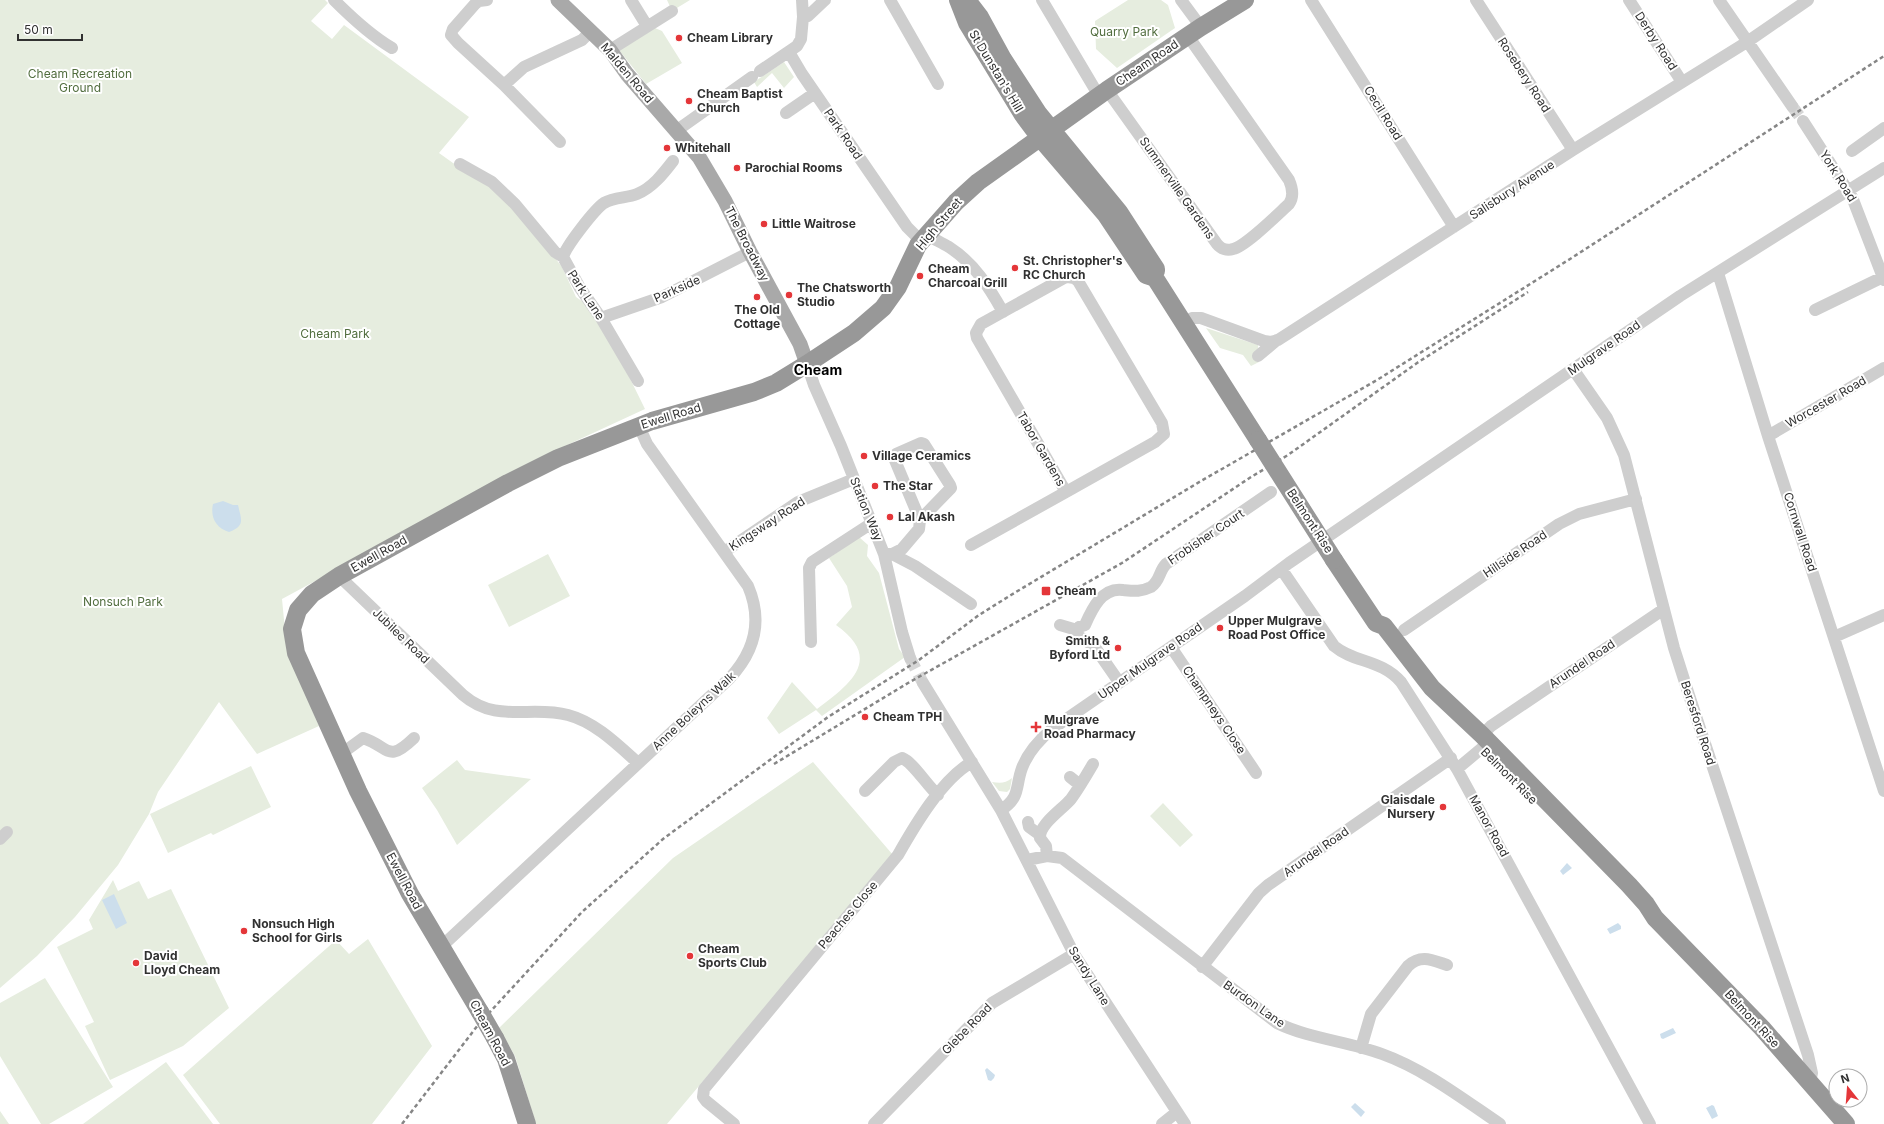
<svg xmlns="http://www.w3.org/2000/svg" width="1884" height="1124" font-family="Inter,sans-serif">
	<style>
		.green { fill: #e6eddf }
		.water { fill: #ccdeec }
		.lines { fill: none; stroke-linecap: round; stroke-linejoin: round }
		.minor-tunnel { stroke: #d6d6d6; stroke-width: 12; stroke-dasharray: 12 6; stroke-linecap: butt }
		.minor { stroke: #cecece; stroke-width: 12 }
		.major { stroke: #a9a9a9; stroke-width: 15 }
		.highway { stroke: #989898; stroke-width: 18 }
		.rail { stroke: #868686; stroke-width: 2.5; stroke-dasharray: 4 3; stroke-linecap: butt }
		.highway-bridge { stroke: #989898; stroke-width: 18 }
		.poi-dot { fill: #e43639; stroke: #fff; stroke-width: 1.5 }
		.labels { text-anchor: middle; stroke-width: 4; stroke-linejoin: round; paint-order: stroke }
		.park-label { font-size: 12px; fill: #516d3e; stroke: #fff }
		.poi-label { font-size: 12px; font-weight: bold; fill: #313131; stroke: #fff; text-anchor: start }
		.street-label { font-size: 12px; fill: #313131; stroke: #fff }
		.quarter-label { font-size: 14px; font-weight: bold; fill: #000; stroke: #fff }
	</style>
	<rect width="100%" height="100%" fill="#fff"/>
	<!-- green -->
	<path class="green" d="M 0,0 L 325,0 L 328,3 L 311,21 L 332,39 L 344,25 L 469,117 L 439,153 L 453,163 L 483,179 L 509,201 L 552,254 L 562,267 L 576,297 L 586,304 L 612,342 L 645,409 L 565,446 L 282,599 L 287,651 L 319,726 L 257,754 L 219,702 L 158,792 L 149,814 L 118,865 L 75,917 L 37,956 L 0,988 Z
		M 667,0 L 690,0 L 672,11 Z
		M 1128,0 L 1161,0 L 1168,5 L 1175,28 L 1117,68 L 1096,49 L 1095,21 Z
		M 655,28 L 662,31 L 682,63 L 646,84 L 619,50 Z
		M 784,62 L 794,77 L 784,88 L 772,73 L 757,87 L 754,82 Z
		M 1206,328 L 1258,345 L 1259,362 L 1251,366 L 1243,355 L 1220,348 Z
		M 859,537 L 868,545 L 867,556 L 879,573 L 899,649 L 905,657 L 822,716 L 816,710 L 779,734 L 767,718 L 792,682 L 817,709 C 850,684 884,659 836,625 L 852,607 L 847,586 L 829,558 Z
		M 548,554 L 570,596 L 509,627 L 488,585 Z
		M 457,760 L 465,770 L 531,779 L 457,845 L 437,810 L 422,788 Z
		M 813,762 L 893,855 L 667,1124 L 536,1124 L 515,1056 L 499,1028 L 673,858 Z
		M 251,766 L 271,807 L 213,835 L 211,833 L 168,853 L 150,814 Z
		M 1012,778 L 1010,789 L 1007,792 L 999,791 L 992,782 C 999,783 1005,784 1012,778 Z
		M 1163,803 L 1193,835 L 1180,847 L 1150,816 Z
		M 113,880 L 118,891 L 139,881 L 148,899 L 171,889 L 229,1008 L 183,1046 L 110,1080 L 85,1026 L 94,1022 L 57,947 L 93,929 L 89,920 Z
		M 368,939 L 432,1046 L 372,1124 L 220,1124 L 183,1075 L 336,940 L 349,954 Z
		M 45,978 L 113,1087 L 49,1124 L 41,1124 L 0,1056 L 0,1003 Z
		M 166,1062 L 213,1124 L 83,1124 Z
		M 0,1111 L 9,1124 L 0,1124 Z"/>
	<!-- water -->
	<path class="water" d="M 223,501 L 233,505 L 238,505 C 241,519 246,526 229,532 C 216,528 210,517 213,504 Z
		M 1567,863 L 1572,868 L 1563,875 L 1560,871 Z
		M 114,894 L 127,923 L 116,929 L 102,900 Z
		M 1618,923 L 1621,926 L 1621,929 L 1610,934 L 1607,929 Z
		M 1673,1028 L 1676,1033 L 1663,1039 L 1661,1038 L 1660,1034 Z
		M 987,1068 L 995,1075 L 994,1078 L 991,1081 L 988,1080 L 985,1070 Z
		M 1355,1103 L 1365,1112 L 1361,1117 L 1351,1107 Z
		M 1712,1105 L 1714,1106 L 1718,1116 L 1712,1119 L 1706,1108 Z"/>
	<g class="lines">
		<!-- minor-tunnel -->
		<path class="minor-tunnel" d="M 1792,106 L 1803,121
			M 910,658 L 923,683"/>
		<!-- minor -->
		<path class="minor" d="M 334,0 C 352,18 370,35 392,48
			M 487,0 L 479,1 L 475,4 L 453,29 L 451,35 L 458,43 L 504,85 L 524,67 L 582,40 L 590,32
			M 631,0 L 647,26
			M 802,0 L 803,17
			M 890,0 L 938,84
			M 1042,0 L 1099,96
			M 1181,0 L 1201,27
			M 1311,0 L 1454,227
			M 1476,0 L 1573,150
			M 1629,0 L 1682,82
			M 1719,0 L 1792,106
			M 610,50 L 672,11
			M 789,52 L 802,74 L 907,227 L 921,241
			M 760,71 L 797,46 L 801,39 L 803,17 L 808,16 L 825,0
			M 504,85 L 560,142
			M 1107,90 L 1217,244 C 1221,249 1227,251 1233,249 C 1246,246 1278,214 1289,204 C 1294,197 1292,187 1289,180 L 1188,36
			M 786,113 L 815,93
			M 1803,121 L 1852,197 L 1884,280
			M 676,131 L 752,77
			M 1852,151 L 1884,128
			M 460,164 L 492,182 L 515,204 L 555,252 L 563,257
			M 927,235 C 934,239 942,243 949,247 C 974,263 989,287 1003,312
			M 1718,273 L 1768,436 L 1884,791
			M 1068,277 L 1074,278 L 1078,281 L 1162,423 L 1164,434 L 1155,442 L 1066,492 L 977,338 L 976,333 L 981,324 L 1064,278 Z
			M 1815,310 L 1883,277
			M 601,318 L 662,297 L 750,252
			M 1184,322 L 1192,318 L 1201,318 L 1264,341 L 1271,342 L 1278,340 L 1573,150 L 1747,42 L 1808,0
			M 1258,356 L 1277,340
			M 807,364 L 814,385 L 841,446 L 884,554 L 902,632 L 910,658
			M 1573,369 L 1607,418 L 1624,455 L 1674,648 L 1689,695 L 1808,1055 L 1812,1073 L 1810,1082
			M 638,381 L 601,318 L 580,288 L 563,257 C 566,246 595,209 604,203 C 614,197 627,198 637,194 C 652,188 663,174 673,161
			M 1768,436 L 1884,368
			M 971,545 L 1066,492
			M 724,552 L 798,502 L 854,479
			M 884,554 L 892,554 L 902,549 L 919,529 L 920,520 L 951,488 L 950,485 L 924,444 L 921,443 L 896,454 L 894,458 L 920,520
			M 892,554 L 915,566 L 971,604
			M 1282,570 L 1334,646 C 1354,663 1381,659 1401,682 L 1457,769 L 1650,1124
			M 339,576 L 463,695 C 497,724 530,705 568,715 C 595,722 618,745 638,763
			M 1060,625 L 1077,630
			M 1085,625 C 1092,609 1102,587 1123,590 C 1134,591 1141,592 1151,587 C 1160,581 1159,571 1166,564 L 1271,492
			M 1085,625 L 1079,627 L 1077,630 L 1077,635 L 1094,646 L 1119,682
			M 1404,630 L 1559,524 L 1579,514 L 1636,499
			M 1834,637 L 1884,615
			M 811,642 L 809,568 L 812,562 L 872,523
			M 1171,647 L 1256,773
			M 923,683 L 1001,810 L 1074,954 L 1185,1124
			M 1482,735 L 1491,726 L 1664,609
			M 341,754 L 363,738 C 390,747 387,764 414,738
			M 1457,769 L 1482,748
			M 1070,777 L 1080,785
			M 865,791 L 894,762 L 902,758 C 913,762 928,787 938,795
			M 1001,810 C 1021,797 1015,787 1022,768 C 1028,752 1039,740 1052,729 L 1245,596 L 1289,563 L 1680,296 L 1884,168
			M 1028,822 L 1029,827 L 1040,835
			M 0,839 L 7,832
			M 1047,856 L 1046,846 L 1040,838 C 1039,824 1063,809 1071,799 C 1079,788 1086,776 1093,764
			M 1027,860 L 1047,856 L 1062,858 L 1277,1023 C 1310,1039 1347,1041 1382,1054 C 1424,1069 1463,1099 1500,1124
			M 442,946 L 730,678 C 755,651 763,621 748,586 L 647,444 L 639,426
			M 1202,967 L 1259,893 L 1268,885 L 1451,758
			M 1361,1048 L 1371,1014 L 1408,966 C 1421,954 1432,960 1447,965
			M 734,1124 L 706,1101 L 703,1097 L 704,1089 L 898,855 C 915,825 942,779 972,762
			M 874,1124 L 992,1003 L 1074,954
			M 1162,1124 L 1177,1112"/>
		<!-- major -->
		<path class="major" d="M 558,0 L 610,50 L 627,74 L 699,157 L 725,201 L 750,252 L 800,344 L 807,364"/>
		<!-- highway -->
		<path class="highway" d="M 958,0 L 967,23 L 1023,115 L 1040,138 L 1106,215 L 1146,275 L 1155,278 L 1258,440
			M 967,0 L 980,17 L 1003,59 L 1038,113 L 1119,212 L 1156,269 L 1156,271
			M 1334,560 L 1376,623 L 1384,626 L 1432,688 L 1482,735 L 1629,885 L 1646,904 L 1655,918 L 1762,1028 L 1846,1124
			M 480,1012 L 410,894 L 358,791 L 296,653 L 292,629 L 298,610 L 312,594 L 339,576 L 508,483 L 558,458 L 652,421 L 754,392 L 776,383 L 807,364 L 854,333 L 883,308 L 898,287 L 918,245 L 956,202 L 978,182 L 1107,90 L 1201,27 L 1245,0
			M 495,1038 L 506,1059 L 527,1124"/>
		<!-- rail -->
		<path class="rail" d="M 774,764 L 908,683 L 1122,563 L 1251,477 L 1288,455 L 1417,363 L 1528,292
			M 402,1124 L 478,1025 L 582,912 L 663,839 L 828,717 L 919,660 L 979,615 L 1011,595 L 1201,481 L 1377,380 L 1570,259 L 1884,56"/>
		<!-- highway-bridge -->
		<path class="highway-bridge" d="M 1258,440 L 1334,560
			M 480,1012 L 495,1038"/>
	</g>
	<!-- markers -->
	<g class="poi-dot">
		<circle cx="679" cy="38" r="4"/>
		<circle cx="689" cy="101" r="4"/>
		<circle cx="667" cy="148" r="4"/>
		<circle cx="737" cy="168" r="4"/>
		<circle cx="764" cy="224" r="4"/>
		<circle cx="1015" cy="268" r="4"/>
		<circle cx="920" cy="276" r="4"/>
		<circle cx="789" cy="295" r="4"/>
		<circle cx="757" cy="297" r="4"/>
		<circle cx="864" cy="456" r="4"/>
		<circle cx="875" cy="486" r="4"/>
		<circle cx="890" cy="517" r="4"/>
		<rect x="1041" y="586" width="10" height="10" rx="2"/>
		<circle cx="1220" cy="628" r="4"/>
		<circle cx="1118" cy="648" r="4"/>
		<circle cx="865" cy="717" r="4"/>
		<path d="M1034 721h4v4h4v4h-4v4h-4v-4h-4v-4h4z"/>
		<circle cx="1443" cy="807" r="4"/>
		<circle cx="244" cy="931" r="4"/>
		<circle cx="690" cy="956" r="4"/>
		<circle cx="136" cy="963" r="4"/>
	</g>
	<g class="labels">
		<!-- park labels -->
		<g class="park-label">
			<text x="1124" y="36">Quarry Park</text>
			<text x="80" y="78">Cheam Recreation<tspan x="80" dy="14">Ground</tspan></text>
			<text x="335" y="338">Cheam Park</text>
			<text x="123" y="606">Nonsuch Park</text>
		</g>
		<!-- poi labels -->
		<g class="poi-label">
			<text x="687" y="42">Cheam Library</text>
			<text x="697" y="98">Cheam Baptist<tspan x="697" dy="14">Church</tspan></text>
			<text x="675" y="152">Whitehall</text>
			<text x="745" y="172">Parochial Rooms</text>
			<text x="772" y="228">Little Waitrose</text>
			<text x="1023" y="265">St. Christopher's<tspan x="1023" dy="14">RC Church</tspan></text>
			<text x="928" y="273">Cheam<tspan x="928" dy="14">Charcoal Grill</tspan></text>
			<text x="797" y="292">The Chatsworth<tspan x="797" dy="14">Studio</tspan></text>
			<text x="757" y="314" text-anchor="middle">The Old<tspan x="757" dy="14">Cottage</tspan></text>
			<text x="872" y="460">Village Ceramics</text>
			<text x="883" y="490">The Star</text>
			<text x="898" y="521">Lal Akash</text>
			<text x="1055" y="595">Cheam</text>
			<text x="1228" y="625">Upper Mulgrave<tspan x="1228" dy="14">Road Post Office</tspan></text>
			<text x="1110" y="645" text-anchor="end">Smith &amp;<tspan x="1110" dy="14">Byford Ltd</tspan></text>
			<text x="873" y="721">Cheam TPH</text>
			<text x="1044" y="724">Mulgrave<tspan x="1044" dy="14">Road Pharmacy</tspan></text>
			<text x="1435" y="804" text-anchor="end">Glaisdale<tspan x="1435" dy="14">Nursery</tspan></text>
			<text x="252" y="928">Nonsuch High<tspan x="252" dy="14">School for Girls</tspan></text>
			<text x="698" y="953">Cheam<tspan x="698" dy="14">Sports Club</tspan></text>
			<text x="144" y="960">David<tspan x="144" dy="14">Lloyd Cheam</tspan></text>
		</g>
		<!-- street labels -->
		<g class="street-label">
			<text transform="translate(1656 41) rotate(57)" y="4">Derby Road</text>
			<text transform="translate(1147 63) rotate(-34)" y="4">Cheam Road</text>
			<text transform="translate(996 71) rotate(59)" y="4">St Dunstan's Hill</text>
			<text transform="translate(627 73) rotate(50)" y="4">Malden Road</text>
			<text transform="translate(1524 75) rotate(57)" y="4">Rosebery Road</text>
			<text transform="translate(1383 113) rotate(58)" y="4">Cecil Road</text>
			<text transform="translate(843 134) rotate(56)" y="4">Park Road</text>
			<text transform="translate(1838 176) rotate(58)" y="4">York Road</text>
			<text transform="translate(1177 188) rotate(55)" y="4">Summerville Gardens</text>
			<text transform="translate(1512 190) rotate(-33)" y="4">Salisbury Avenue</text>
			<text transform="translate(939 224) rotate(-50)" y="4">High Street</text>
			<text transform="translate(747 244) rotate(63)" y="4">The Broadway</text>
			<text transform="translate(677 289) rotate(-24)" y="4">Parkside</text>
			<text transform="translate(586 295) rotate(57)" y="4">Park Lane</text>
			<text transform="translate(1604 348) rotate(-35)" y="4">Mulgrave Road</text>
			<text transform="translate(1826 402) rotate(-30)" y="4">Worcester Road</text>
			<text transform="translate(671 416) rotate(-17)" y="4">Ewell Road</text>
			<text transform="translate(1041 449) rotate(60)" y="4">Tabor Gardens</text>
			<text transform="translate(866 509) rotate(68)" y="4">Station Way</text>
			<text transform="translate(1310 521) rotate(57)" y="4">Belmont Rise</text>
			<text transform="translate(767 524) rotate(-33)" y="4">Kingsway Road</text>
			<text transform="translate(1800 532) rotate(72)" y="4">Cornwall Road</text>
			<text transform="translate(1206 537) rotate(-34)" y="4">Frobisher Court</text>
			<text transform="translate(379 554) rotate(-29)" y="4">Ewell Road</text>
			<text transform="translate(1515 554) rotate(-34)" y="4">Hillside Road</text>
			<text transform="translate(401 636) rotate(44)" y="4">Jubilee Road</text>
			<text transform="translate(1150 661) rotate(-35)" y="4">Upper Mulgrave Road</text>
			<text transform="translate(1582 664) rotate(-34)" y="4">Arundel Road</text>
			<text transform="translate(1214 710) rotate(56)" y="4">Champneys Close</text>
			<text transform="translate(694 711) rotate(-43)" y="4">Anne Boleyns Walk</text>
			<text transform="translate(1698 723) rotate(72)" y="4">Beresford Road</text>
			<text transform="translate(1509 776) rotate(45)" y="4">Belmont Rise</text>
			<text transform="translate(1489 826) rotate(61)" y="4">Manor Road</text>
			<text transform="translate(1316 852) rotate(-35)" y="4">Arundel Road</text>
			<text transform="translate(404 881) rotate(62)" y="4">Ewell Road</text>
			<text transform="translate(848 915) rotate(-50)" y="4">Peaches Close</text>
			<text transform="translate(1089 976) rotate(58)" y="4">Sandy Lane</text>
			<text transform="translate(1254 1004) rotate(35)" y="4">Burdon Lane</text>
			<text transform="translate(1752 1019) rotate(47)" y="4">Belmont Rise</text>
			<text transform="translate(967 1029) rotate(-46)" y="4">Glebe Road</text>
			<text transform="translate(490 1033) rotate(62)" y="4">Cheam Road</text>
		</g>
		<!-- quarter labels -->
		<g class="quarter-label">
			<text x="818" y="375">Cheam</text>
		</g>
	</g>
	<!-- north arrow -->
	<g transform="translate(1848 1088) rotate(343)"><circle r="19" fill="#ffffff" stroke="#adadad"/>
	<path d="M0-3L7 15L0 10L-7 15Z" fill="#e43639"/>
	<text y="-6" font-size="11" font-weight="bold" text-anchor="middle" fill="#313131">N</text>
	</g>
	<!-- scale -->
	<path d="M18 34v6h64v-6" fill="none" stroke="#313131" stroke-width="2"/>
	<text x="24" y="34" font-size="12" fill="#313131" stroke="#ffffff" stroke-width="3" paint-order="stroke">50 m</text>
</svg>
